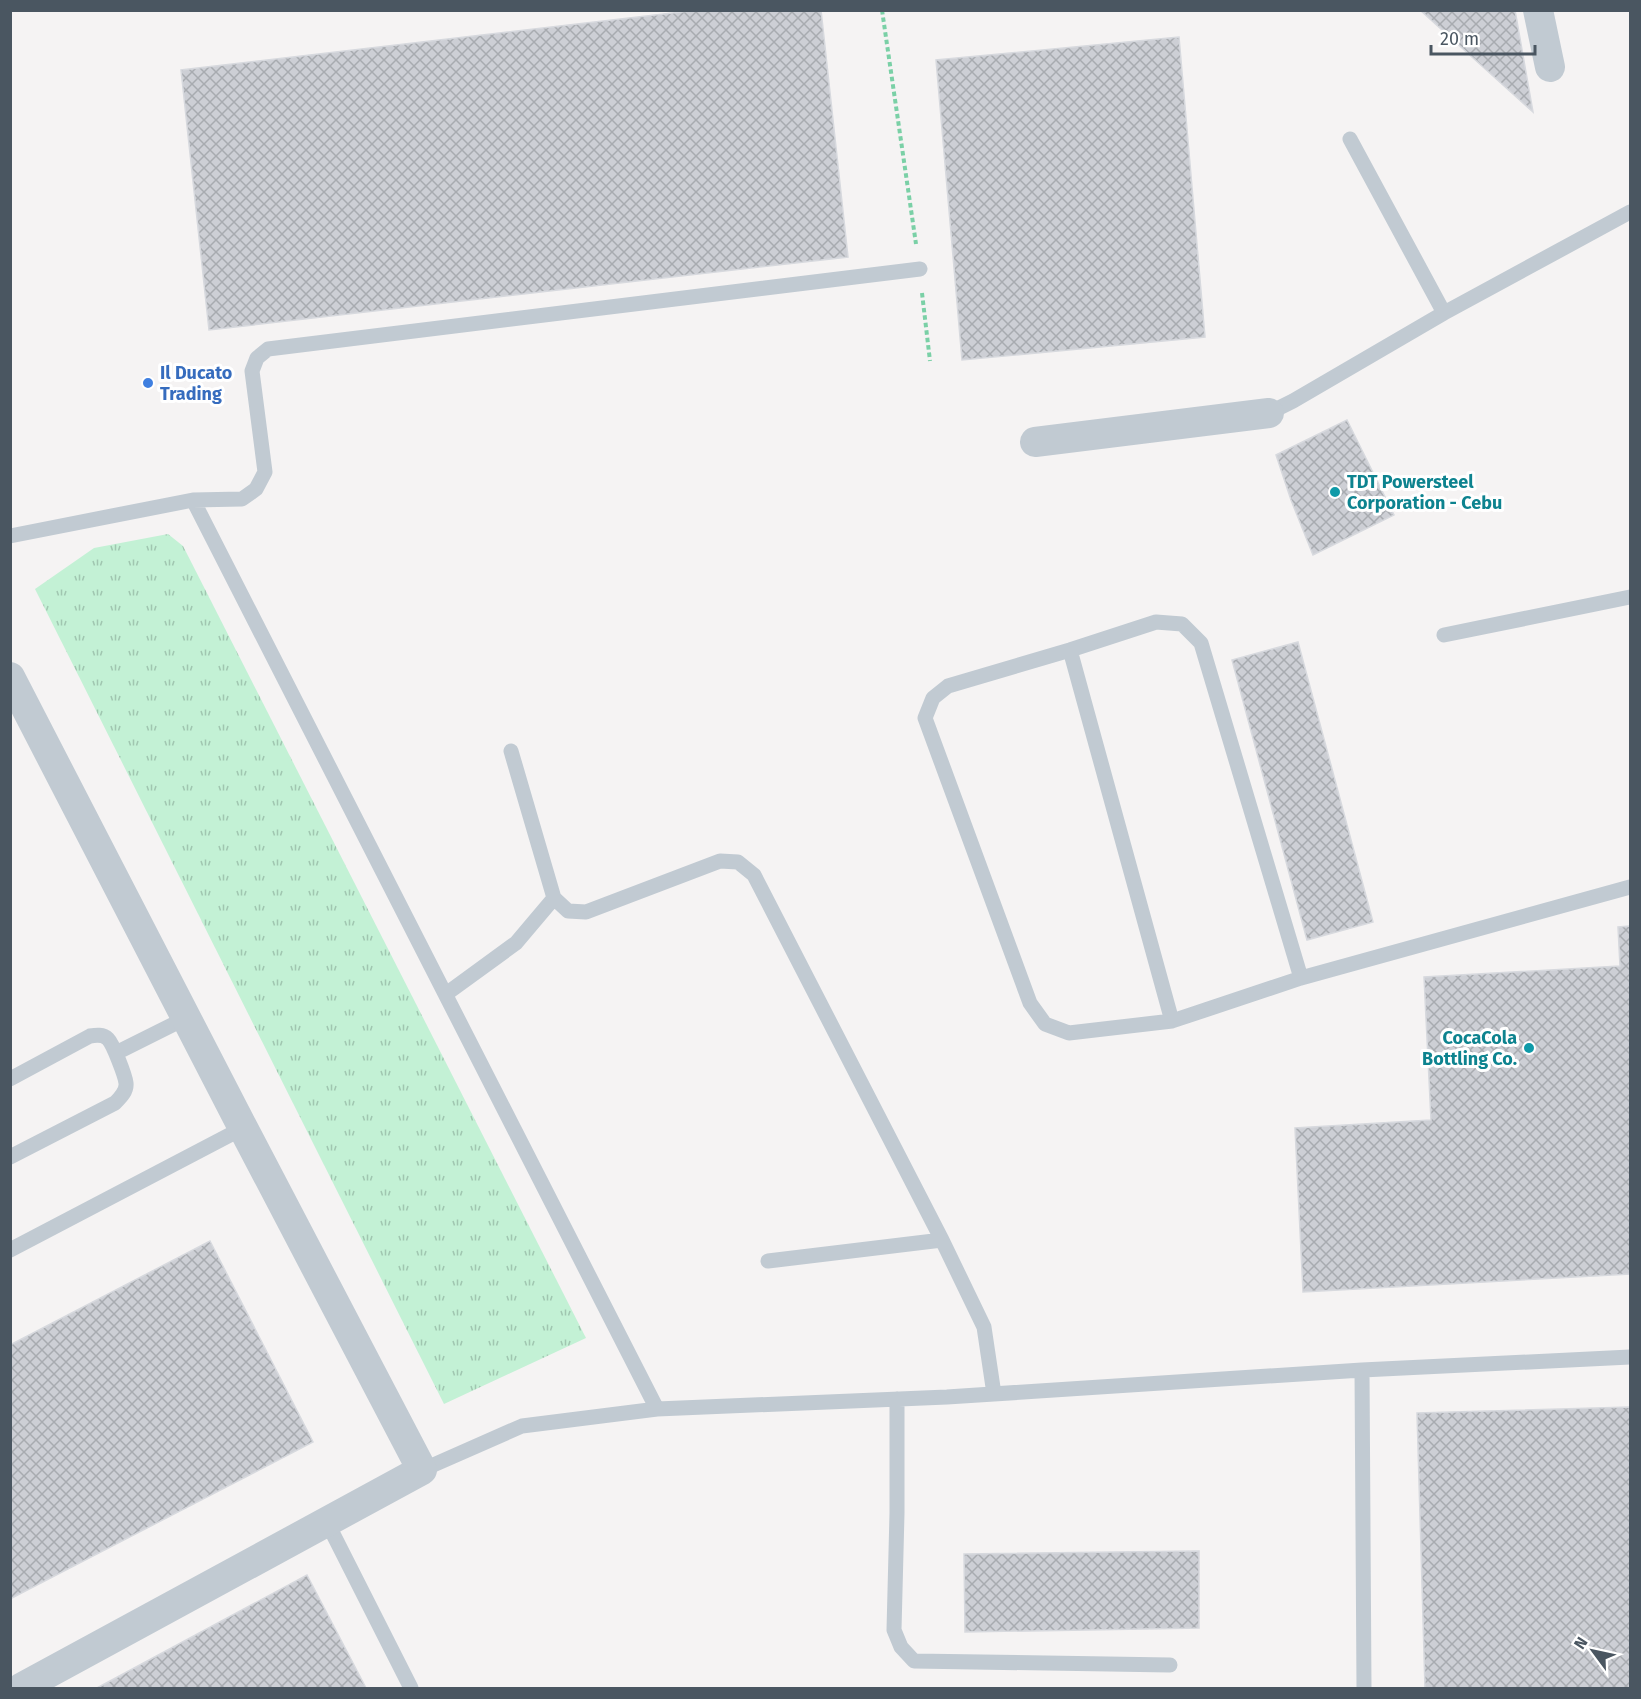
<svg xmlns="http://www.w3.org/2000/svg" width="1641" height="1699" font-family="'Fira Sans',sans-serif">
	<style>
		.grass { fill: url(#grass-tufts) }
		.building { fill: url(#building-cross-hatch); stroke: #d7d9de; stroke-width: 1.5 }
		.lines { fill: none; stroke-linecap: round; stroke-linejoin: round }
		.path { stroke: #7ad0a6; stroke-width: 4; stroke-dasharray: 4.5 3; stroke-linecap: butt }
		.lane { stroke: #c1cad2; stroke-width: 15 }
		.street { stroke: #c1cad2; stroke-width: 30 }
		.shop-dot { fill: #3f7fe0; stroke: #fff; stroke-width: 2 }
		.culture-dot { fill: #0f9aa8; stroke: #fff; stroke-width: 2 }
		.labels { text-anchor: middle; stroke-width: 6; stroke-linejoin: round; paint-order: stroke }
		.shop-label { font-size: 18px; font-weight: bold; fill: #366cbe; stroke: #fff; text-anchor: start }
		.culture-label { font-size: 18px; font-weight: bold; fill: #0d838f; stroke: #fff; text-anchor: start }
	</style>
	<defs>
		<pattern id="grass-tufts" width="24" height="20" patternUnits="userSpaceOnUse" patternTransform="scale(1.5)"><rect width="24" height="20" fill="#c3f1d5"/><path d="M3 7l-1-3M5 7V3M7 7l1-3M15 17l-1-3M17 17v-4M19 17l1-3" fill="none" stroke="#a0c6b0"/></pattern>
		<pattern id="building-cross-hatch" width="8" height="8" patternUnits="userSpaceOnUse" patternTransform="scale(1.5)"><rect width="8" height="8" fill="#cdcfd5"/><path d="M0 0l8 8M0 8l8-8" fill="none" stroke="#a8abb0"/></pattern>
	</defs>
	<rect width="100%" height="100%" fill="#f5f3f3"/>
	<!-- grass -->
	<path class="grass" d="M 168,534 L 183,546 L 586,1338 L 444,1404 L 35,589 L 94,548 Z"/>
	<!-- building -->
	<path class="building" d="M 698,10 L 821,10 L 848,257 L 209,330 L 181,70 Z
		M 1420,10 L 1515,10 L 1533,112 Z
		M 1179,37 L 1205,337 L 962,360 L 936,60 Z
		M 1347,420 L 1394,515 L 1313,555 L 1291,500 L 1276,455 Z
		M 1298,642 L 1373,922 L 1307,940 L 1232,660 Z
		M 1630,926 L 1630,1274 L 1303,1292 L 1295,1128 L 1431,1120 L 1424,977 L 1620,966 L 1618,927 Z
		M 210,1241 L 313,1442 L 10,1599 L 10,1345 Z
		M 1630,1407 L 1630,1688 L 1425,1688 L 1417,1413 Z
		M 1199,1551 L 1199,1628 L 965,1632 L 964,1554 Z
		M 307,1575 L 366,1688 L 97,1688 Z"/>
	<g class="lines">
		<!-- path -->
		<path class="path" d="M 882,10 L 916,244
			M 922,293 L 930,361"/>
		<!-- lane -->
		<path class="lane" d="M 1350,139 L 1444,313
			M 1269,413 L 1293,401 L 1444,313 L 1630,212
			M 193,500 L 657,1409
			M 10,536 L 193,500 L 242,499 L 256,489 L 265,472 L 252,371 L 257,358 L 268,349 L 920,269
			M 1444,635 L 1630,597
			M 1070,650 L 1172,1021
			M 511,751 L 554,898 L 568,911 L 586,912 L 720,861 L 738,862 L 754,875 L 942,1240 L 984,1327 L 994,1394
			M 1301,978 L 1201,643 L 1182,624 L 1156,622 L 1070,650 L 948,686 L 933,698 L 925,718 L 1030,1003 L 1045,1024 L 1069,1033 L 1172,1021 L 1301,978 L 1630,887
			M 446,994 L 516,943 L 554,898
			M 116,1053 L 186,1018
			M 10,1079 L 90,1036 C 96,1035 103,1034 108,1039 C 113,1044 125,1075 126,1083 C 127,1091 121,1097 115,1103 L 10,1157
			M 10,1250 L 243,1128
			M 768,1261 L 942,1240
			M 1362,1370 L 1364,1688
			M 897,1399 L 897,1513 L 894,1630 L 901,1647 L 914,1661 L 1170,1665
			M 422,1470 L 522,1426 L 657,1409 L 947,1397 L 1362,1370 L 1630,1357
			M 327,1522 L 411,1688"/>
		<!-- street -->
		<path class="street" d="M 1538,10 L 1550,67
			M 1035,442 L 1269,413
			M 10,677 L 243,1128 L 422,1470 L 21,1688"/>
	</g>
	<!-- markers -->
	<circle class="shop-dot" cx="148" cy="383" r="6"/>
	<g class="culture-dot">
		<circle cx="1335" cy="492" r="6"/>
		<circle cx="1529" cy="1048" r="6"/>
	</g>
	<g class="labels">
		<!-- shop labels -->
		<g class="shop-label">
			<text x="160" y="379">Il Ducato<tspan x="160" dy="21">Trading</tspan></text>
		</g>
		<!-- culture labels -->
		<g class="culture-label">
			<text x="1347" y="488">TDT Powersteel<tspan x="1347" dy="21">Corporation - Cebu</tspan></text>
			<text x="1517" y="1044" text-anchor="end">CocaCola<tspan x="1517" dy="21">Bottling Co.</tspan></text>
		</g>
	</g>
	<!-- border -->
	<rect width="1641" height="1699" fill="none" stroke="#4a5661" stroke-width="24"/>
	<!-- north arrow -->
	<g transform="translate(1593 1651) rotate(303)" stroke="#ffffff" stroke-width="4.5" paint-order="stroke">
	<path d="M0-4.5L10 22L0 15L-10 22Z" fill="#4a5661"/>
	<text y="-9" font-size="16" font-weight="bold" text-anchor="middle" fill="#4a5661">N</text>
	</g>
	<!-- scale -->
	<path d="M1431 45v9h104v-9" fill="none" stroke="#4a5661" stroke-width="3"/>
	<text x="1440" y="45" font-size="18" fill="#4a5661" stroke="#ffffff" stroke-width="4.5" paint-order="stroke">20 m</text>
</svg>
